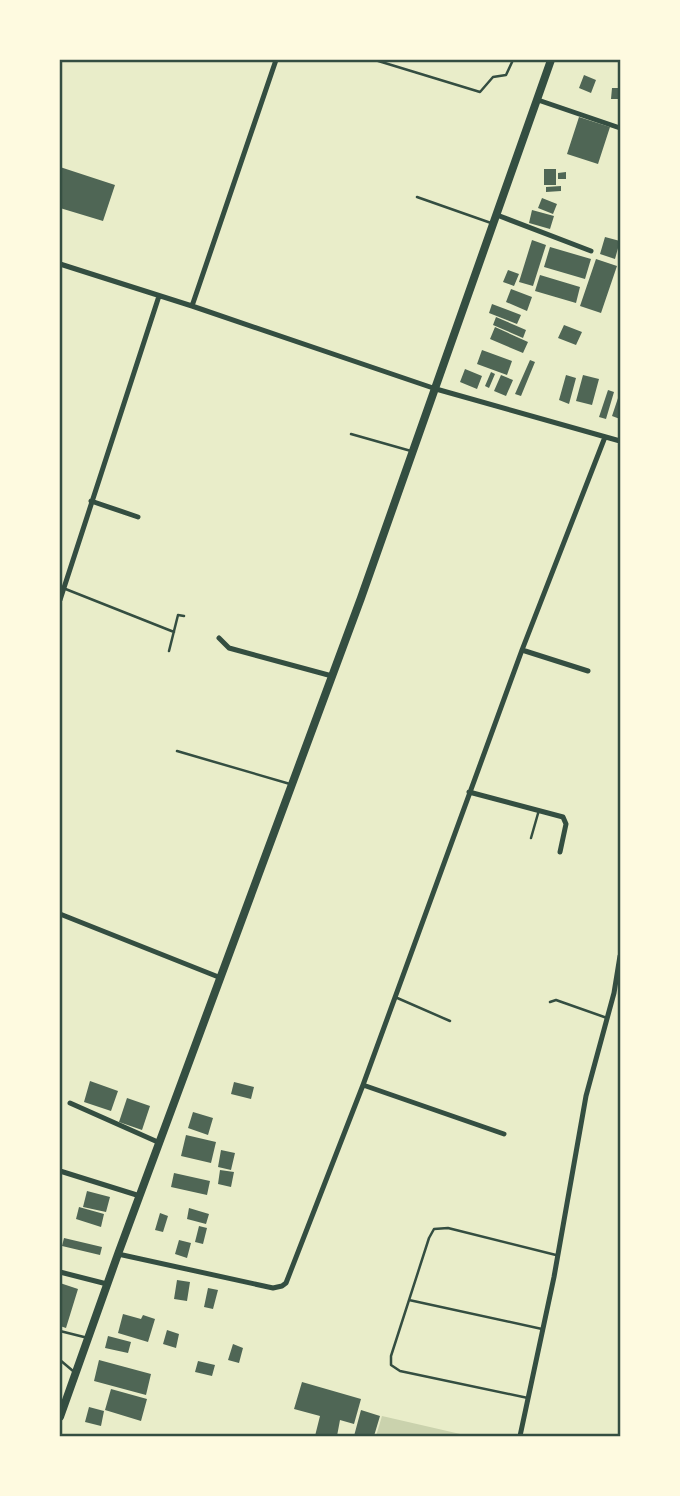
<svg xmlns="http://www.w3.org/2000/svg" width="680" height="1496" font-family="'DM Sans',sans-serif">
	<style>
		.green { fill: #cad2ad }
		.building { fill: #4f6655 }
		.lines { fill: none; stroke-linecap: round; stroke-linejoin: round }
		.service { stroke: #344e41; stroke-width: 2.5 }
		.minor { stroke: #344e41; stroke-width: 5 }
		.secondary { stroke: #344e41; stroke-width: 8 }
		.neatline { fill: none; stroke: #344e41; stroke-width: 2.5 }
	</style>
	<rect width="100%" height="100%" fill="#e9edc9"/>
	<!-- green -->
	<path class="green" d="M 382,1416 L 469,1436 L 376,1436 Z"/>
	<!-- building -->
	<path class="building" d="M 584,75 L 596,80 L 591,93 L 579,88 Z
		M 612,88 L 620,88 L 620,99 L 611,99 Z
		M 579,117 L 610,127 L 598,164 L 567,154 Z
		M 60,167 L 115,185 L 103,221 L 60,208 Z
		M 544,169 L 556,169 L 556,185 L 544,185 Z
		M 566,172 L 566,179 L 558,179 L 558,173 Z
		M 561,186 L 561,191 L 546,192 L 546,187 Z
		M 542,198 L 557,204 L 553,214 L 538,208 Z
		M 532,210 L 554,216 L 550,229 L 529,223 Z
		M 605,237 L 620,241 L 615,259 L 600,254 Z
		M 532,240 L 546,245 L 533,286 L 519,282 Z
		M 550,247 L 591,259 L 585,279 L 544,267 Z
		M 596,259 L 617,266 L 601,313 L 580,306 Z
		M 508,270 L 519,274 L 514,286 L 503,282 Z
		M 540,275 L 580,287 L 576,303 L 535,291 Z
		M 511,289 L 532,297 L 527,311 L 506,302 Z
		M 492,304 L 521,315 L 517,324 L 489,313 Z
		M 496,317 L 526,330 L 523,338 L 493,325 Z
		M 564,325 L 582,332 L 576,345 L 558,338 Z
		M 495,327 L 528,342 L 523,353 L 490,339 Z
		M 482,350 L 512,361 L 507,375 L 477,364 Z
		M 530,360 L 535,362 L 521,396 L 515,394 Z
		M 465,369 L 482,376 L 477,389 L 460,382 Z
		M 491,372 L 495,374 L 489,388 L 485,386 Z
		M 501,375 L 513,380 L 506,396 L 494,391 Z
		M 566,375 L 576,378 L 569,404 L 559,400 Z
		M 583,375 L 599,379 L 592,405 L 576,401 Z
		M 608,390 L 614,392 L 606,419 L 599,417 Z
		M 620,392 L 620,419 L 612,416 Z
		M 90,1081 L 118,1091 L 111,1111 L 84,1102 Z
		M 234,1082 L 254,1087 L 251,1099 L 231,1094 Z
		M 127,1098 L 150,1106 L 142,1130 L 119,1122 Z
		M 193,1112 L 213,1118 L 208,1135 L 188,1128 Z
		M 186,1135 L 216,1142 L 211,1163 L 181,1156 Z
		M 221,1150 L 235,1153 L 231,1170 L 218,1167 Z
		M 220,1170 L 234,1172 L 231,1187 L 218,1184 Z
		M 174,1173 L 210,1181 L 207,1195 L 171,1187 Z
		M 87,1191 L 110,1197 L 106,1212 L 83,1207 Z
		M 79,1207 L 104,1214 L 101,1227 L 76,1219 Z
		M 189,1208 L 209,1214 L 206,1224 L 187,1219 Z
		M 160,1213 L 168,1216 L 163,1232 L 155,1230 Z
		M 199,1226 L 207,1228 L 203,1244 L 195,1242 Z
		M 64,1238 L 102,1247 L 100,1255 L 62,1246 Z
		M 179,1240 L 191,1243 L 187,1258 L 175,1254 Z
		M 177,1280 L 190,1282 L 187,1301 L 174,1299 Z
		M 60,1283 L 78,1289 L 66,1328 L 60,1326 Z
		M 208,1288 L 218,1290 L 213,1309 L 204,1307 Z
		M 123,1314 L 141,1319 L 143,1315 L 155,1319 L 148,1342 L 118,1333 Z
		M 167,1330 L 179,1334 L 176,1348 L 163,1344 Z
		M 108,1336 L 131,1342 L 128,1353 L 105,1348 Z
		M 233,1344 L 243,1348 L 239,1363 L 228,1360 Z
		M 99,1360 L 151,1374 L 146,1395 L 94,1381 Z
		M 198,1361 L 215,1365 L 212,1376 L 195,1372 Z
		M 302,1382 L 361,1399 L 354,1424 L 340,1420 L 337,1436 L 315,1436 L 320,1416 L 294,1409 Z
		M 111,1389 L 147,1399 L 141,1421 L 105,1410 Z
		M 89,1407 L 104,1411 L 101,1426 L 85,1422 Z
		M 361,1410 L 380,1416 L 374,1436 L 354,1436 Z"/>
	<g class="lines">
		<!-- service -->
		<path class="service" d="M 375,60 L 480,92 L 493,77 L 506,75 L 513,60
			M 417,197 L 491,223
			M 351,434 L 411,451
			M 63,588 L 174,632
			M 169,651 L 178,615 L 184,616
			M 177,751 L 290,784
			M 531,838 L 539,810
			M 395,997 L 450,1021
			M 550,1002 L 556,1000 L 607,1018
			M 409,1300 L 542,1329
			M 60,1331 L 88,1338
			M 60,1360 L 73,1371
			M 528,1398 L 400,1371 L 391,1365 L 391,1356 L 429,1238 L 434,1229 L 448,1228 L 556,1255"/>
		<!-- minor -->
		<path class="minor" d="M 538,100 L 620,128
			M 497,215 L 591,251
			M 60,264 L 192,306 L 436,389 L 620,441
			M 192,306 L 276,60
			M 91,501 L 138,517
			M 60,600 L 159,296
			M 219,638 L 229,648 L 332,676
			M 522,650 L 588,671
			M 469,792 L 563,817 L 566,824 L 560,852
			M 60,914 L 221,978
			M 363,1085 L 504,1134
			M 70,1103 L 160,1143
			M 60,1171 L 140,1196
			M 118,1254 L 273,1288 L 282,1286 L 286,1283 L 363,1085 L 522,650 L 605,437
			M 60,1272 L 107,1284
			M 520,1436 L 554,1277 L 586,1096 L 614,993 L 620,956"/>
		<!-- secondary -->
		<path class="secondary" d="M 60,1417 L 118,1254 L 361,598 L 551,60"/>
	</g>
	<!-- border -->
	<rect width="680" height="1496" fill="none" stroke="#fefae0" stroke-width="122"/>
	<rect x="61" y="61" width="558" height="1374" class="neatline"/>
</svg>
